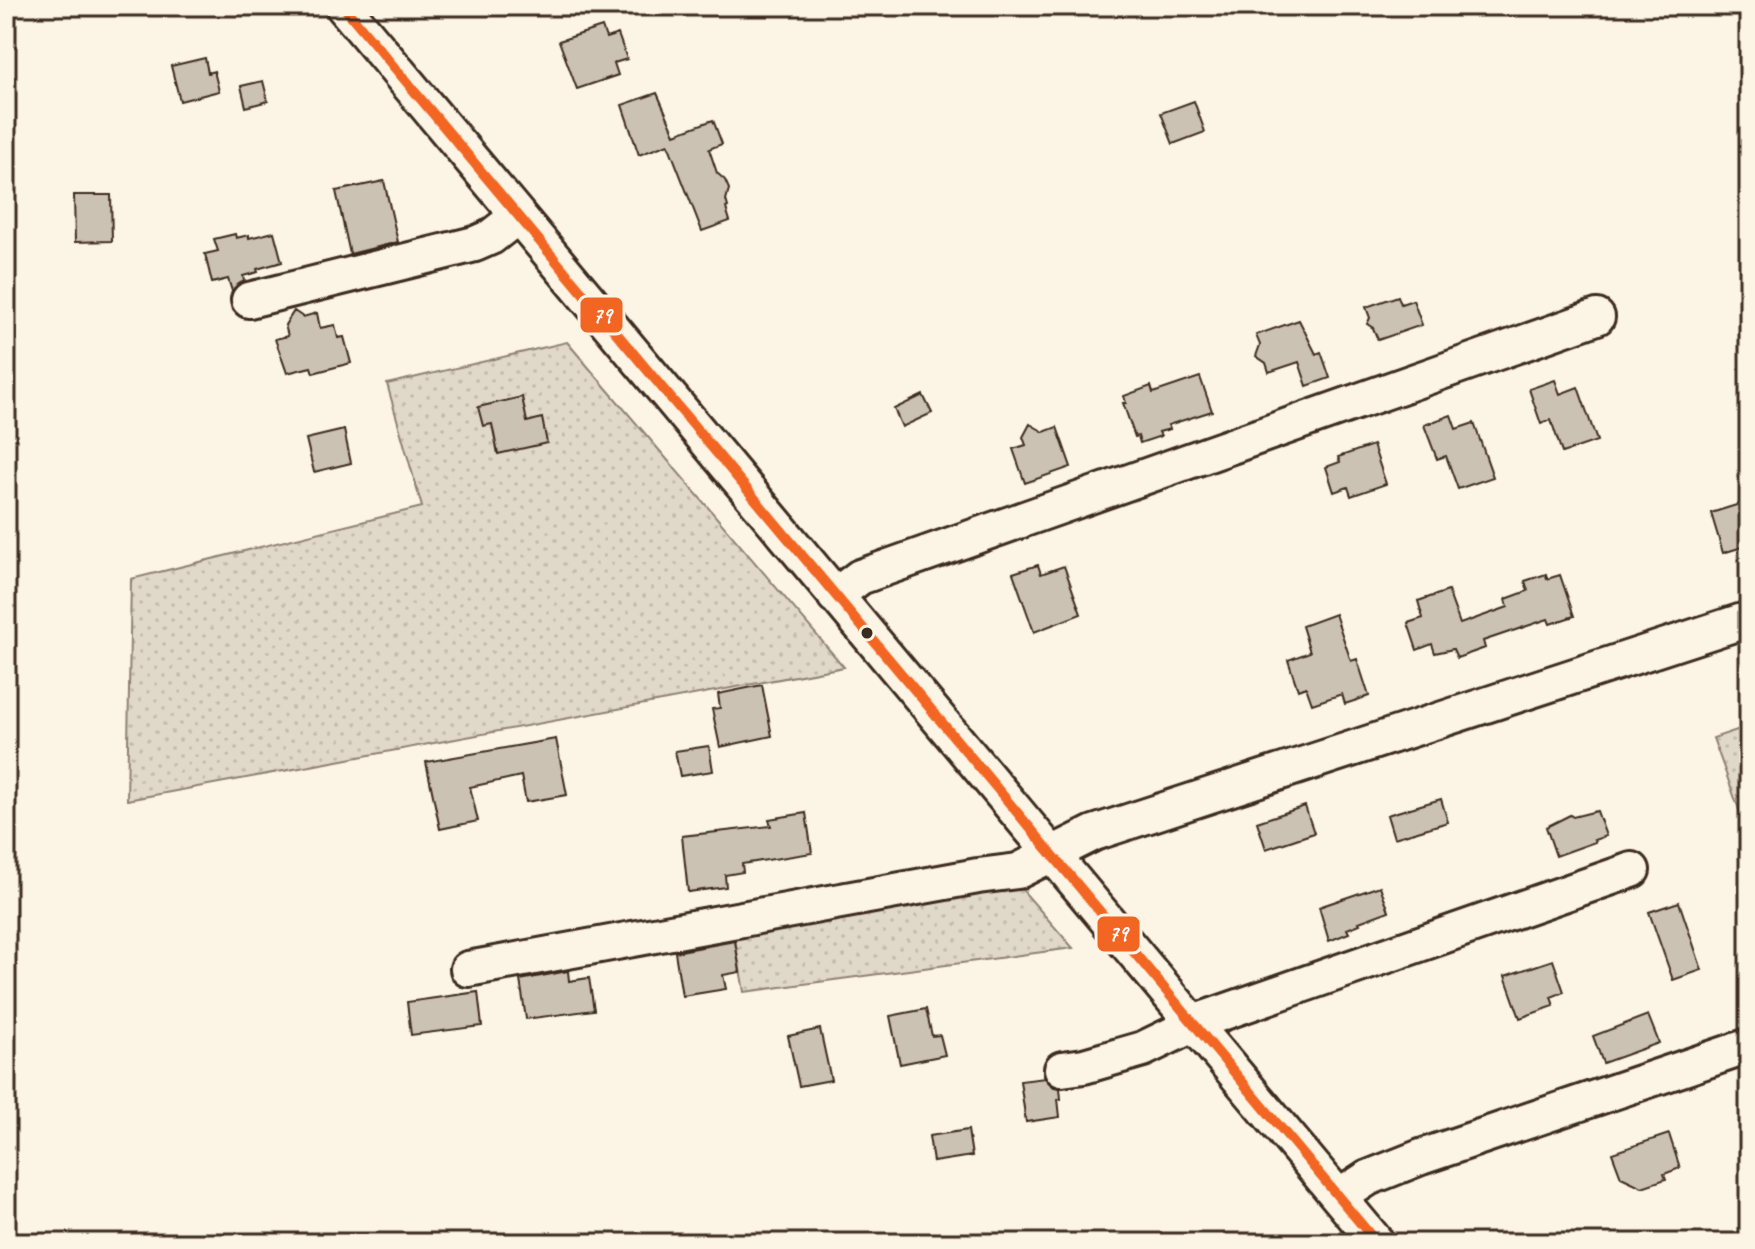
<svg xmlns="http://www.w3.org/2000/svg" width="1755" height="1249" font-family="Caveat,sans-serif">
	<style>
		.grass { fill: url(#grass-dots); stroke: #8e8173; stroke-width: 2 }
		.building { fill: #ccc2b3; stroke: #3b2a1e; stroke-width: 2 }
		.lines { fill: none; stroke-linecap: round; stroke-linejoin: round }
		.minor-casing { stroke: #3b2a1e; stroke-width: 40 }
		.minor { stroke: #fcf5e5; stroke-width: 34 }
		.bus-1-casing { stroke: #fcf5e5; stroke-width: 16 }
		.bus-1 { stroke: #f26522; stroke-width: 10 }
		.bus-dot { fill: #3b2a1e; stroke: #fcf5e5; stroke-width: 3 }
		.line-badge { stroke: #fcf5e5; stroke-width: 3 }
		.badge-label { font-size: 22px; text-anchor: middle; font-weight: bold; fill: #fff }
	</style>
	<defs>
		<pattern id="grass-dots" width="8" height="8" patternUnits="userSpaceOnUse" patternTransform="scale(2)"><rect width="8" height="8" fill="#e0d8c8"/><path d="M2 2h.1M6 6h.1" fill="none" stroke="#c1baab" stroke-width="1.8" stroke-linecap="round"/></pattern>
	</defs>
	<rect width="100%" height="100%" fill="#fcf5e5"/>
	<filter id="ink" filterUnits="userSpaceOnUse"><feTurbulence type="fractalNoise" baseFrequency=".0125" numOctaves="2"/><feDisplacementMap in="SourceGraphic" scale="16" xChannelSelector="R" yChannelSelector="G"/><feConvolveMatrix kernelMatrix="1 2 1 2 8 2 1 2 1" color-interpolation-filters="sRGB"/></filter>
	<g filter="url(#ink)">
		<!-- grass -->
		<path class="grass" d="M 567,342 L 844,667 L 127,800 L 131,579 L 422,507 L 387,384 Z
			M 1749,726 L 1749,837 L 1713,738 Z
			M 1006,871 L 1073,948 L 744,992 L 735,940 L 734,916 Z"/>
		<!-- building -->
		<path class="building" d="M 602,27 L 606,38 L 618,34 L 627,59 L 614,63 L 618,75 L 577,89 L 559,41 Z
			M 205,58 L 208,73 L 214,71 L 219,91 L 180,101 L 171,66 Z
			M 263,81 L 268,101 L 246,107 L 241,86 Z
			M 657,93 L 675,134 L 713,120 L 722,144 L 709,149 L 717,173 L 725,180 L 729,189 L 726,200 L 728,207 L 726,208 L 730,221 L 702,231 L 668,144 L 639,155 L 622,105 Z
			M 1194,101 L 1205,132 L 1173,144 L 1161,113 Z
			M 384,181 L 398,242 L 350,254 L 336,191 Z
			M 74,195 L 111,195 L 112,241 L 75,242 Z
			M 274,232 L 282,262 L 257,269 L 258,272 L 243,276 L 244,281 L 232,291 L 228,279 L 212,283 L 205,254 L 218,251 L 214,239 L 235,234 L 236,238 L 249,235 L 249,238 Z
			M 1398,296 L 1401,304 L 1413,300 L 1422,325 L 1378,340 L 1373,328 L 1367,324 L 1370,318 L 1366,307 Z
			M 294,311 L 303,317 L 317,313 L 320,328 L 335,325 L 338,338 L 344,337 L 351,363 L 313,373 L 311,367 L 287,373 L 275,339 L 288,336 L 285,325 Z
			M 1299,320 L 1316,354 L 1321,352 L 1330,378 L 1307,386 L 1299,362 L 1269,372 L 1266,363 L 1256,356 L 1260,345 L 1256,335 Z
			M 1200,377 L 1212,411 L 1168,425 L 1170,429 L 1159,432 L 1161,436 L 1140,443 L 1138,436 L 1135,437 L 1123,403 L 1126,403 L 1124,396 L 1151,386 L 1153,393 Z
			M 1555,380 L 1560,394 L 1578,387 L 1597,441 L 1562,453 L 1551,420 L 1541,424 L 1529,389 Z
			M 923,395 L 932,413 L 902,427 L 894,409 Z
			M 522,397 L 527,422 L 542,418 L 547,443 L 498,454 L 492,424 L 483,426 L 478,407 Z
			M 1451,415 L 1456,429 L 1474,423 L 1493,477 L 1458,489 L 1446,456 L 1437,459 L 1424,425 Z
			M 1030,424 L 1044,432 L 1057,427 L 1071,467 L 1025,483 L 1013,449 L 1026,445 L 1023,437 Z
			M 344,430 L 351,463 L 314,472 L 306,439 Z
			M 1373,445 L 1386,484 L 1351,496 L 1348,487 L 1334,492 L 1326,467 L 1340,462 L 1338,457 Z
			M 1749,501 L 1749,545 L 1723,553 L 1711,513 Z
			M 1038,565 L 1041,574 L 1064,566 L 1081,614 L 1034,632 L 1013,573 Z
			M 1546,574 L 1547,579 L 1560,575 L 1574,616 L 1550,624 L 1548,619 L 1483,641 L 1485,648 L 1457,658 L 1453,649 L 1435,653 L 1432,644 L 1417,650 L 1408,623 L 1423,618 L 1418,601 L 1448,591 L 1460,624 L 1508,607 L 1506,599 L 1528,591 L 1525,581 Z
			M 1335,614 L 1351,661 L 1357,659 L 1369,696 L 1345,704 L 1342,694 L 1312,704 L 1306,687 L 1298,690 L 1288,660 L 1310,652 L 1302,626 Z
			M 762,685 L 772,736 L 720,747 L 712,709 L 720,708 L 718,694 Z
			M 556,739 L 567,795 L 526,802 L 521,776 L 470,787 L 478,821 L 440,829 L 426,762 Z
			M 709,746 L 713,771 L 680,776 L 675,751 Z
			M 1441,799 L 1448,822 L 1394,838 L 1387,815 Z
			M 1305,806 L 1314,833 L 1266,849 L 1257,822 Z
			M 1597,811 L 1606,836 L 1594,840 L 1595,842 L 1556,856 L 1546,827 L 1570,815 L 1573,817 Z
			M 806,813 L 812,853 L 742,864 L 743,872 L 725,875 L 726,887 L 688,892 L 682,836 L 771,826 L 769,819 Z
			M 1380,886 L 1389,911 L 1359,922 L 1360,924 L 1347,929 L 1349,933 L 1329,941 L 1319,907 Z
			M 1679,902 L 1702,970 L 1673,980 L 1649,912 Z
			M 735,941 L 740,972 L 723,975 L 726,989 L 682,996 L 675,952 Z
			M 1553,960 L 1564,992 L 1551,997 L 1554,1006 L 1520,1018 L 1505,976 Z
			M 568,971 L 569,981 L 589,978 L 594,1010 L 526,1019 L 520,980 Z
			M 478,992 L 482,1026 L 411,1035 L 407,1002 Z
			M 926,1009 L 932,1036 L 940,1035 L 945,1055 L 900,1064 L 890,1016 Z
			M 1648,1015 L 1659,1043 L 1603,1063 L 1593,1036 Z
			M 820,1029 L 831,1080 L 799,1086 L 788,1036 Z
			M 1045,1078 L 1054,1087 L 1060,1088 L 1061,1099 L 1058,1099 L 1060,1117 L 1026,1122 L 1020,1081 Z
			M 968,1130 L 972,1156 L 933,1162 L 929,1136 Z
			M 1669,1134 L 1680,1168 L 1664,1174 L 1666,1179 L 1642,1187 L 1621,1177 L 1612,1153 Z"/>
		<g class="lines">
			<defs>
				<path id="minor" d="M 343,6 L 1377,1243
					M 249,300 L 475,244 L 491,237 L 518,216
					M 835,596 L 860,577 L 1597,317
					M 468,969 L 978,876 L 1018,871 L 1094,833 L 1749,619
					M 1062,1069 L 1084,1066 L 1143,1049 L 1207,1018 L 1632,870
					M 1339,1197 L 1368,1178 L 1421,1157 L 1749,1046"/>
			</defs>
			<!-- minor casing -->
			<use href="#minor" class="minor-casing"/>
			<!-- minor -->
			<use href="#minor" class="minor"/>
			<defs>
				<path id="bus-1" d="M 343,6 L 1377,1243"/>
			</defs>
			<!-- bus-1 casing -->
			<use href="#bus-1" class="bus-1-casing"/>
			<!-- bus-1 -->
			<use href="#bus-1" class="bus-1"/>
		</g>
	</g>
	<!-- markers -->
	<circle class="bus-dot" cx="867" cy="633" r="7"/>
	<g class="line-badge">
		<rect x="579" y="296" width="45" height="38" rx="8" fill="#f26522"/>
		<rect x="1096" y="915" width="45" height="38" rx="8" fill="#f26522"/>
	</g>
	<g class="badge-label">
		<text x="602" y="323">79</text>
		<text x="1118" y="941">79</text>
	</g>
	<!-- margin -->
	<rect width="1755" height="1249" fill="none" stroke="#fcf5e5" stroke-width="32"/>
	<rect x="16" y="16" width="1723" height="1217" fill="none" stroke="#3b2a1e" stroke-width="3" filter="url(#ink)"/>
</svg>
